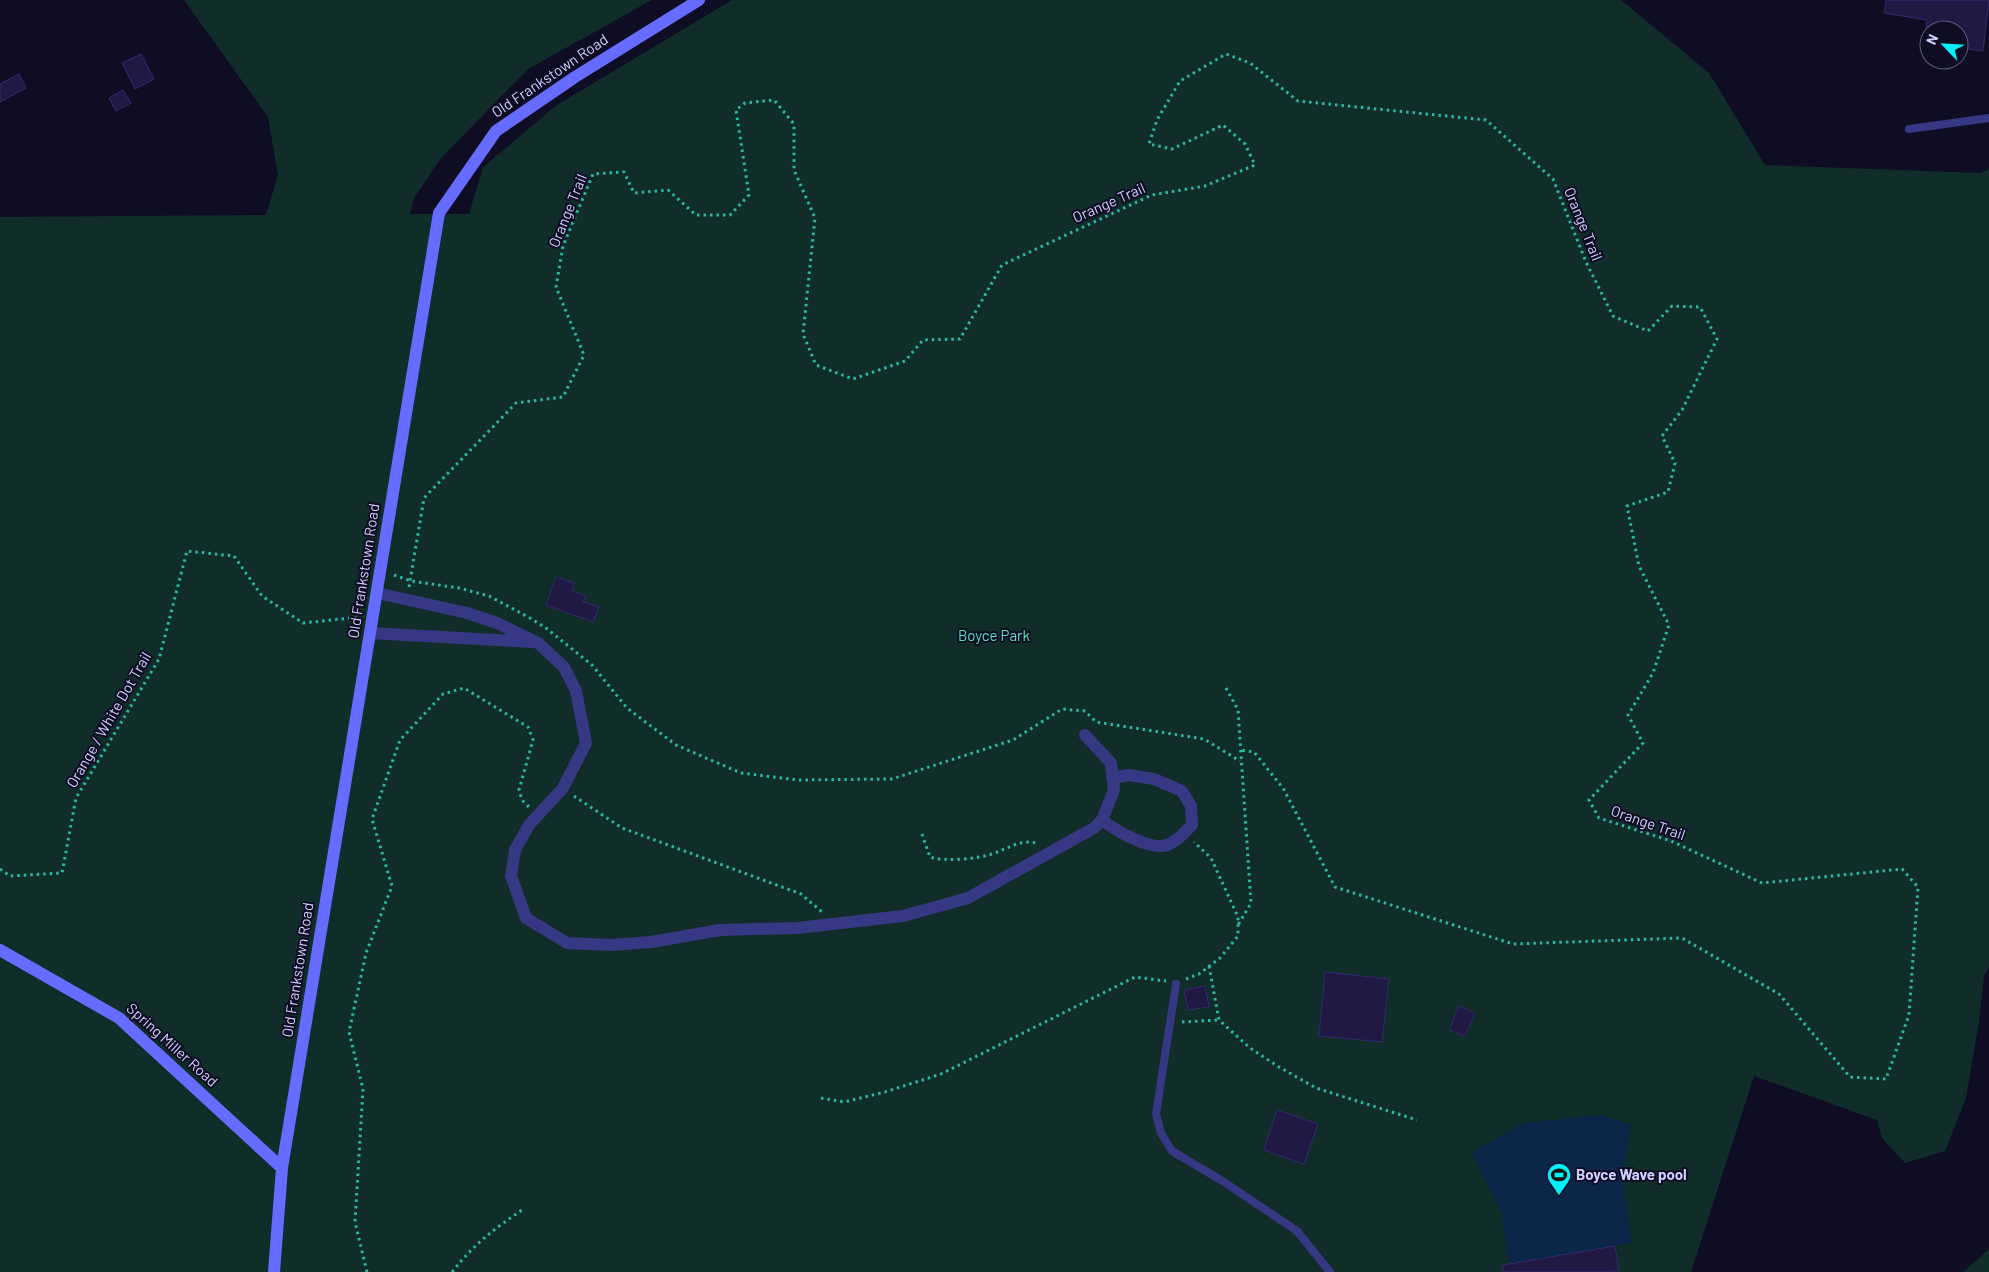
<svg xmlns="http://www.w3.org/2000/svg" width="1989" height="1272" font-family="Barlow,sans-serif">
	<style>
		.green { fill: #102d2a }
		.water { fill: #0b2649 }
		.building { fill: #1f1944; stroke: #332a71 }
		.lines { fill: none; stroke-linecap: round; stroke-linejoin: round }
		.path { stroke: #2bb7a6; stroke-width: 3; stroke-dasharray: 2.5 4; stroke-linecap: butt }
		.lane { stroke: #373883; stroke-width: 8 }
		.street { stroke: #373883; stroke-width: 12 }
		.secondary { stroke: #666cff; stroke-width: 12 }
		.labels { text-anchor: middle; stroke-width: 4; stroke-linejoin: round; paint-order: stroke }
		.street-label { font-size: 15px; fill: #d1cfff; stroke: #0f0d23 }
		.park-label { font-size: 15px; fill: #57e3b7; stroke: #0f0d23 }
		.poi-label { font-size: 15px; font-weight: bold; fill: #d1cfff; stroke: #0f0d23; text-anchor: start }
	</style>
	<rect width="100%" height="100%" fill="#0f0d23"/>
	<!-- green -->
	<path class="green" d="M 184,0 L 652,0 L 528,69 L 441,158 L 414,198 L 410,214 L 469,214 L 483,167 L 557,105 L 732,0 L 1621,0 L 1709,73 L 1765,165 L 1980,173 L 1989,169 L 1989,967 L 1984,976 L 1979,1021 L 1966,1098 L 1945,1151 L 1905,1163 L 1882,1138 L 1877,1120 L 1754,1076 L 1691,1272 L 0,1272 L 0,217 L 266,215 L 278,175 L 268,117 Z
		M 1989,1249 L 1989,1272 L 1963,1272 Z"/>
	<!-- water -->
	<path class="water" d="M 1601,1115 L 1631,1125 L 1622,1178 L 1632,1243 L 1509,1264 L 1502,1214 L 1472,1153 L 1524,1123 Z"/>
	<!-- building -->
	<path class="building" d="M 1886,0 L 1989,0 L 1983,51 L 1959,48 L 1959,30 L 1926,30 L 1927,20 L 1884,13 Z
		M 141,54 L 154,79 L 135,89 L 122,63 Z
		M 19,74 L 26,88 L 0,102 L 0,84 Z
		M 123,90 L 131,103 L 116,111 L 109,98 Z
		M 556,577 L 574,583 L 572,591 L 586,596 L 583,602 L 599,607 L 593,622 L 546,605 Z
		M 1325,972 L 1389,979 L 1382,1042 L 1319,1036 Z
		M 1205,986 L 1209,1007 L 1188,1010 L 1184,990 Z
		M 1459,1006 L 1475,1013 L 1465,1036 L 1449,1030 Z
		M 1277,1110 L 1318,1124 L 1304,1164 L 1264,1150 Z
		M 1615,1246 L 1619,1270 L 1609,1272 L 1503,1272 L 1503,1265 Z"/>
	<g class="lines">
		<!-- path -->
		<path class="path" d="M 394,575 L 411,581 L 459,588 L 489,596 L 530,618 L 546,628 L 592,665 L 627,708 L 676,745 L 741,773 L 798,780 L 892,779 L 1013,740 L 1062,709 L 1085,711 L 1096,722 L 1204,739 L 1240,761
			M 409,587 L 424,498 L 516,403 L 563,397 L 584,355 L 556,287 L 563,246 L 593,174 L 624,172 L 634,193 L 668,190 L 696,215 L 730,215 L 749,195 L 736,110 L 745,103 L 774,100 L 794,124 L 794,170 L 815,218 L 803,334 L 816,365 L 853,379 L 905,361 L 923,340 L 960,339 L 1002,265 L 1152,195 L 1205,186 L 1255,165 L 1245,144 L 1223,125 L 1172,149 L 1149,144 L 1157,120 L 1180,81 L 1226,54 L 1250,63 L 1298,101 L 1486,120 L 1553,179 L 1586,262 L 1613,316 L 1648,331 L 1672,306 L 1700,307 L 1717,339 L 1682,410 L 1662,436 L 1675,463 L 1668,492 L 1627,506 L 1639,566 L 1669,625 L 1653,673 L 1628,715 L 1643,743 L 1589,800 L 1599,818 L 1671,841 L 1762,883 L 1902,869 L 1918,887 L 1909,1015 L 1886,1079 L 1850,1077 L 1779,994 L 1682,938 L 1513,944 L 1335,887 L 1283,788 L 1254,752 L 1240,750
			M 1226,688 L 1238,710 L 1251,903 L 1238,925
			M 574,796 L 622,828 L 801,894 L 822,912
			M 922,834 L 930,857 C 945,862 977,859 992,854 C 1007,849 1020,839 1036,843
			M 0,869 L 10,876 L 62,873 L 76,798 L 159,659 L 187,551 L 234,556 L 262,596 L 303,623 L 360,617
			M 1209,966 L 1219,1020 L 1250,1048 L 1279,1067 L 1316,1088 L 1417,1120
			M 1186,979 L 1199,974 L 1220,958 L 1238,936 L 1238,917 L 1211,858 L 1194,842
			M 1182,1022 L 1219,1020
			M 821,1098 L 844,1102 L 885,1092 L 941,1074 L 1135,977 L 1166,981
			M 367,1272 L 355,1222 L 363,1089 L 349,1032 L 366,953 L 392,886 L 372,819 L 400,740 L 443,694 L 464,688 L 528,727 L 533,740 L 519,790 L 522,800 L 529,807
			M 452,1272 C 476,1242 494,1229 525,1208"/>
		<!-- lane -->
		<path class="lane" d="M 1909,129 L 1989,118
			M 1176,984 L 1156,1114 L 1161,1133 L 1172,1151 L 1224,1182 L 1297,1231 L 1330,1272"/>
		<!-- street -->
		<path class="street" d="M 377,593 L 467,613 L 497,623 L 538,643 L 564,667 L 576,691 L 586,743 L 563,788 L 529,825 L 515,850 L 511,876 L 526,918 L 567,943 L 611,945 L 651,942 L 720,930 L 797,928 L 903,916 L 968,898 L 1094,828 L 1102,820 L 1114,790 L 1111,763 L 1085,735
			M 370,633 L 532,642
			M 1102,820 C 1115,830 1150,851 1167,845 C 1178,841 1184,833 1192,825 L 1191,806 L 1182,791 L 1154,779 L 1129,775 L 1112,778"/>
		<!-- secondary -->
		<path class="secondary" d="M 0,950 L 119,1018 L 282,1168
			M 274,1272 L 282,1168 L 439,213 L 496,131 L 575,77 L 699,0"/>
	</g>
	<!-- icons -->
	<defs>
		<symbol id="stadium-pin" viewBox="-11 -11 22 30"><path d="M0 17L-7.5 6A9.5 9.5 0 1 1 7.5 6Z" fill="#00f1fa" stroke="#0f0d23"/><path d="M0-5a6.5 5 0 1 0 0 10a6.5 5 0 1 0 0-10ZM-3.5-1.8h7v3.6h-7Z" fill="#111"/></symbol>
	</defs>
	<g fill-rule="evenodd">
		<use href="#stadium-pin" x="1545" y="1161" width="28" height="38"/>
	</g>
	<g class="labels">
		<!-- street labels -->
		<g class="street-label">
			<text transform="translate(550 76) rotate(-34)" y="5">Old Frankstown Road</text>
			<text transform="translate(1109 203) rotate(-24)" y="5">Orange Trail</text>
			<text transform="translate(568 211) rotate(-68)" y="5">Orange Trail</text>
			<text transform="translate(1583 224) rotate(68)" y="5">Orange Trail</text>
			<text transform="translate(364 571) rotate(-81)" y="5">Old Frankstown Road</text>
			<text transform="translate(109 720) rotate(-60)" y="5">Orange / White Dot Trail</text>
			<text transform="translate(1648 823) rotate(19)" y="5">Orange Trail</text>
			<text transform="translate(298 970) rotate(-81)" y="5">Old Frankstown Road</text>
			<text transform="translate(172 1045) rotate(42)" y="5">Spring Miller Road</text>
		</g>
		<!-- park labels -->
		<g class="park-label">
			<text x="994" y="641">Boyce Park</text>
		</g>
		<!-- poi labels -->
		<g class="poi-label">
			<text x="1576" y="1180">Boyce Wave pool</text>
		</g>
	</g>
	<!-- north arrow -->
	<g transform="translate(1944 45) rotate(295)"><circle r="24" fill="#0f0d23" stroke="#5d5b7b"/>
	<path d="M0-4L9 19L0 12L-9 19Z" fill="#00f1fa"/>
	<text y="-8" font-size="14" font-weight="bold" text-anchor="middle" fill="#d1cfff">N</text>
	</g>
</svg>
